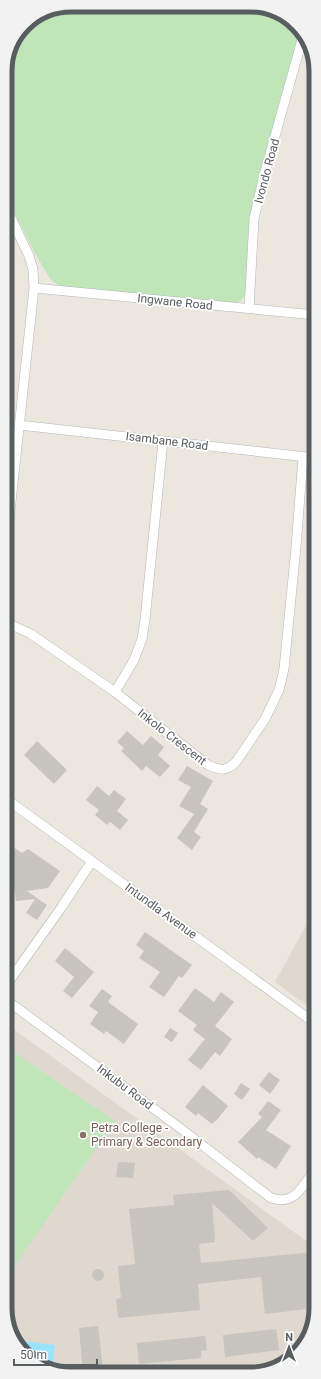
<svg xmlns="http://www.w3.org/2000/svg" width="321" height="1379" font-family="Roboto,sans-serif">
	<style>
		.education { fill: #ded8cf }
		.green { fill: #bfe5b9 }
		.water { fill: #9be2ff }
		.building { fill: #c8c4be }
		.lines { fill: none; stroke-linecap: round; stroke-linejoin: round }
		.street-casing { stroke: #b2b6ba; stroke-width: 10 }
		.street { stroke: #fff; stroke-width: 9 }
		.education-dot { fill: #8d6e63; stroke: #fff; stroke-width: 1.5 }
		.labels { text-anchor: middle; stroke-width: 3.5; stroke-linejoin: round; paint-order: stroke }
		.street-label { font-size: 12px; fill: #585d60; stroke: #fff }
		.education-label { font-size: 12px; fill: #785e54; stroke: #fff; text-anchor: start }
		.rim { fill: none; stroke: #585d60; stroke-width: 5 }
	</style>
	<rect width="100%" height="100%" fill="#ece7de"/>
	<!-- education -->
	<path class="education" d="M 316,907 L 316,1012 L 275,982 Z
		M 5,1023 L 316,1248 L 316,1312 L 299,1352 L 258,1373 L 58,1373 L 22,1352 L 6,1316 Z"/>
	<!-- green -->
	<path class="green" d="M 267,7 L 299,27 L 300,30 L 261,177 L 247,292 C 243,298 241,302 233,304 L 68,288 L 58,285 L 50,279 L 36,255 L 5,195 L 5,67 L 25,24 L 46,10 Z
		M 5,1046 L 115,1121 L 6,1278 Z"/>
	<!-- water -->
	<path class="water" d="M 22,1341 L 55,1345 L 52,1369 L 22,1352 L 21,1349 Z"/>
	<!-- building -->
	<path class="building" d="M 127,731 L 143,745 L 151,736 L 164,747 L 158,755 L 170,766 L 160,777 L 146,766 L 142,771 L 121,751 L 124,748 L 117,742 Z
		M 37,741 L 67,770 L 54,784 L 24,755 Z
		M 187,766 L 213,781 L 200,804 L 208,809 L 194,832 L 201,837 L 192,850 L 177,838 L 194,814 L 179,806 L 191,787 L 178,780 Z
		M 97,786 L 109,796 L 114,790 L 126,799 L 117,811 L 128,820 L 120,830 L 110,822 L 107,825 L 95,815 L 99,810 L 86,800 Z
		M 5,842 L 22,853 L 28,849 L 60,871 L 48,888 L 27,891 L 47,905 L 37,920 L 26,913 L 35,899 L 16,901 L 13,879 L 5,874 Z
		M 145,932 L 192,965 L 182,978 L 179,976 L 164,997 L 149,987 L 160,972 L 139,958 L 144,951 L 136,945 Z
		M 65,948 L 94,972 L 72,998 L 63,991 L 74,977 L 55,961 Z
		M 195,988 L 214,1002 L 221,992 L 234,1002 L 215,1026 L 232,1039 L 220,1056 L 215,1052 L 201,1070 L 188,1060 L 205,1039 L 193,1030 L 197,1025 L 178,1011 Z
		M 102,989 L 112,996 L 108,1002 L 138,1024 L 124,1044 L 106,1031 L 104,1034 L 90,1024 L 98,1012 L 89,1006 Z
		M 170,1028 L 178,1033 L 172,1042 L 164,1037 Z
		M 269,1072 L 280,1080 L 270,1094 L 259,1085 Z
		M 241,1083 L 250,1089 L 242,1100 L 234,1094 Z
		M 203,1085 L 228,1106 L 216,1121 L 215,1121 L 212,1124 L 198,1113 L 196,1116 L 185,1107 Z
		M 268,1101 L 281,1110 L 266,1130 L 291,1146 L 276,1169 L 258,1157 L 257,1159 L 238,1142 L 262,1117 L 258,1114 Z
		M 118,1162 L 135,1163 L 133,1178 L 116,1177 Z
		M 229,1190 L 268,1228 L 253,1241 L 212,1203 L 215,1242 L 199,1244 L 201,1263 L 314,1252 L 316,1272 L 311,1272 L 315,1308 L 265,1314 L 261,1277 L 198,1284 L 200,1310 L 118,1318 L 116,1299 L 121,1298 L 118,1266 L 135,1264 L 129,1209 L 174,1205 L 173,1195 Z
		M92 1275a6 6 0 1 1 12 0a6 6 0 1 1-12 0Z
		M 98,1326 L 103,1370 L 83,1372 L 79,1328 Z
		M 276,1329 L 279,1350 L 225,1357 L 223,1335 Z
		M 205,1336 L 207,1350 L 201,1351 L 201,1358 L 139,1364 L 137,1343 Z"/>
	<g class="lines">
		<defs>
			<path id="street" d="M 5,205 L 29,256 L 33,269 L 34,288 L 5,558
				M 34,288 L 315,315
				M 249,309 L 254,219 L 263,179 L 303,36
				M 19,425 L 316,458
				M 5,622 L 31,634 L 115,692 L 208,765 C 220,770 226,772 236,762 L 265,719 L 279,690 L 284,669 L 296,547 L 303,457
				M 115,692 L 134,660 L 142,639 L 145,620 L 163,441
				M 5,798 L 316,1024
				M 5,987 L 61,908 L 92,861
				M 5,999 L 180,1128 L 271,1198 C 296,1206 303,1185 316,1168"/>
		</defs>
		<!-- street casing -->
		<use href="#street" class="street-casing"/>
		<!-- street -->
		<use href="#street" class="street"/>
	</g>
	<!-- markers -->
	<circle class="education-dot" cx="83" cy="1135" r="4"/>
	<g class="labels">
		<!-- street labels -->
		<g class="street-label">
			<text transform="translate(267 171) rotate(-75)" y="4">Ivondo Road</text>
			<text transform="translate(175 302) rotate(6)" y="4">Ingwane Road</text>
			<text transform="translate(167 441) rotate(7)" y="4">Isambane Road</text>
			<text transform="translate(172 737) rotate(38)" y="4">Inkolo Crescent</text>
			<text transform="translate(161 911) rotate(36)" y="4">Intundla Avenue</text>
			<text transform="translate(125 1087) rotate(37)" y="4">Inkubu Road</text>
		</g>
		<!-- education labels -->
		<g class="education-label">
			<text x="91" y="1132">Petra College -<tspan x="91" dy="14">Primary &amp; Secondary</tspan></text>
		</g>
	</g>
	<!-- crop -->
	<path d="M0 0H321V1379H0ZM71 12H250A59 59 0 0 1 309 71V1308A59 59 0 0 1 250 1367H71A59 59 0 0 1 12 1308V71A59 59 0 0 1 71 12Z" fill="#f2f2f2" fill-rule="evenodd"/>
	<path class="rim" d="M71 12H250A59 59 0 0 1 309 71V1308A59 59 0 0 1 250 1367H71A59 59 0 0 1 12 1308V71A59 59 0 0 1 71 12Z"/>
	<!-- north arrow -->
	<g transform="translate(289 1347)" stroke="#ffffff" stroke-width="3" paint-order="stroke">
	<path d="M0-3L7 15L0 10L-7 15Z" fill="#585d60"/>
	<text y="-6" font-size="11" font-weight="bold" text-anchor="middle" fill="#585d60">N</text>
	</g>
	<!-- scale -->
	<path d="M14 1359v6h83v-6" fill="none" stroke="#585d60" stroke-width="2"/>
	<text x="20" y="1359" font-size="12" fill="#585d60" stroke="#ffffff" stroke-width="3" paint-order="stroke">50 m</text>
</svg>
